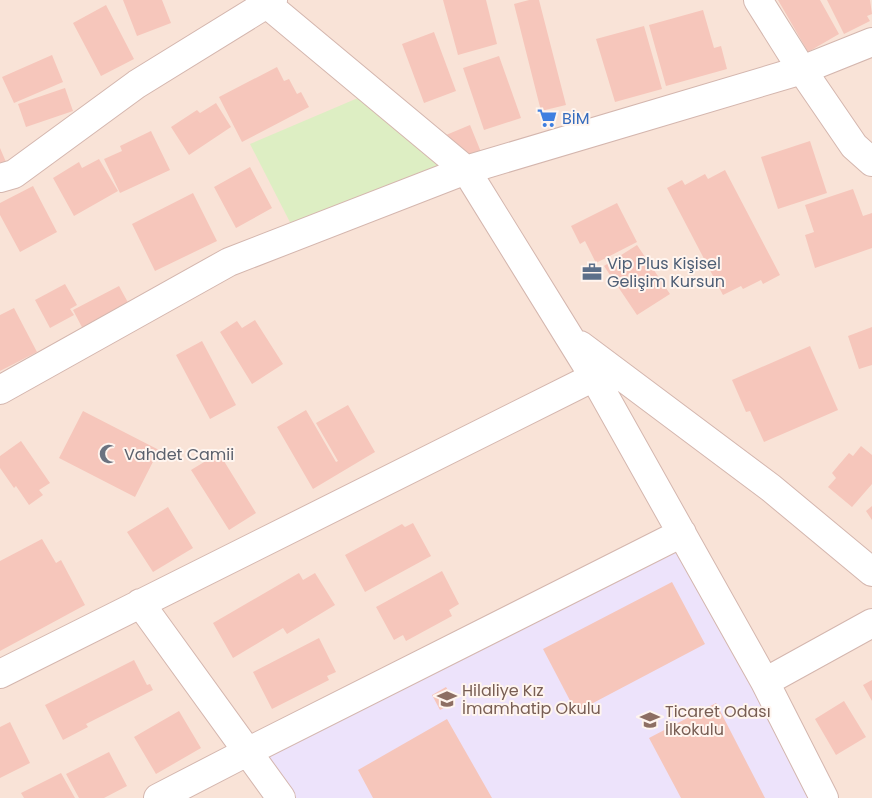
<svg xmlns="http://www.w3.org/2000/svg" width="872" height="798" font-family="Poppins,sans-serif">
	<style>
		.residential { fill: #f9e3d7 }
		.education { fill: #ede3fb }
		.green { fill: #ddeec3 }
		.building { fill: #f6c6bb }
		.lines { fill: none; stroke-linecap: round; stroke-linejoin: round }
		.street-casing { stroke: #d4b6ae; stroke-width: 30 }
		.street { stroke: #fff; stroke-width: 28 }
		.labels { text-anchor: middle; stroke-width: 4; stroke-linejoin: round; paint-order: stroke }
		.shop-label { font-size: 16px; fill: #366cbe; stroke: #fff5ef; text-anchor: start }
		.service-label { font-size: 16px; fill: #4e5e75; stroke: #fff5ef; text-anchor: start }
		.worship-label { font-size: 16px; fill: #5b616d; stroke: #fff5ef; text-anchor: start }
		.education-label { font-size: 16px; fill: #785e54; stroke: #fff5ef; text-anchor: start }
	</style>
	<rect width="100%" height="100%" fill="#fef0e7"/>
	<!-- residential -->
	<path class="residential" d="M 0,0 L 872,0 L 872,798 L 0,798 Z"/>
	<!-- education -->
	<path class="education" d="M 676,549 L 812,798 L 289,798 L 260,757 Z"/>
	<!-- green -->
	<path class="green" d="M 372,92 L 466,170 L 297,236 L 250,144 Z"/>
	<!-- building -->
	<path class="building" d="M 123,0 L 162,0 L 171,23 L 137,36 Z
		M 443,0 L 486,0 L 497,44 L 458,55 Z
		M 529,0 L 539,0 L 566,105 L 541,111 L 514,4 Z
		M 778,0 L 820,0 L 839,34 L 808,52 Z
		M 827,0 L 870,0 L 872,14 L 867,16 L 870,21 L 844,34 Z
		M 106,5 L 134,59 L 101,76 L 73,23 Z
		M 703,10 L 714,48 L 721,46 L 727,69 L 666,86 L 649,25 Z
		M 644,26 L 662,89 L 615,102 L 596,39 Z
		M 434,32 L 456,91 L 424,103 L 402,44 Z
		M 52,55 L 63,82 L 14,103 L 2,77 Z
		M 499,56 L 521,118 L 484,130 L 463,68 Z
		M 277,67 L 284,81 L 289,79 L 297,94 L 301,92 L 309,107 L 242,142 L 219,97 Z
		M 65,88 L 73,111 L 26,127 L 18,104 Z
		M 216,103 L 231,127 L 189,155 L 171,127 L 197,110 L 200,113 Z
		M 470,125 L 481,152 L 459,161 L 434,140 Z
		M 151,131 L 170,170 L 120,193 L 104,159 L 122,151 L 120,146 Z
		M 810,141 L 827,193 L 778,209 L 761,157 Z
		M 0,148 L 6,162 L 0,164 Z
		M 99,159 L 118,191 L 74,216 L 53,178 L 79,162 L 82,168 Z
		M 250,167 L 272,208 L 236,228 L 214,187 Z
		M 725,170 L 780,275 L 763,284 L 761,280 L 743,289 L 741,286 L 723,295 L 667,188 L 682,180 L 685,185 L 705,174 L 708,179 Z
		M 33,186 L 57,232 L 20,252 L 0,215 L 0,203 Z
		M 853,189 L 863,216 L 872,213 L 872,248 L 815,268 L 805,235 L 814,232 L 805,205 Z
		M 193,193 L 217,241 L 155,271 L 132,224 Z
		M 617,203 L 637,242 L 596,263 L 585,241 L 580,244 L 571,226 Z
		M 637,245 L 670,294 L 637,315 L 604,266 Z
		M 65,284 L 77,305 L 70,309 L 74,315 L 50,328 L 35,300 Z
		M 119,286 L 131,308 L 85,333 L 73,310 Z
		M 14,308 L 37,352 L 0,371 L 0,315 Z
		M 255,320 L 283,364 L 252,384 L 220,332 L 237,321 L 242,328 Z
		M 872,327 L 872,365 L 859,369 L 848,336 Z
		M 202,341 L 236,405 L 210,419 L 176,355 Z
		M 810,346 L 838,410 L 764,442 L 750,411 L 746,412 L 732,380 Z
		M 348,405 L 375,452 L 313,489 L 277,427 L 306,410 L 336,462 L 338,461 L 316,423 Z
		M 83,411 L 159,450 L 135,497 L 59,458 Z
		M 21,441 L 50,483 L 39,490 L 43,495 L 29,505 L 16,486 L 14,488 L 0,468 L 0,456 Z
		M 861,446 L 872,455 L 872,484 L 852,507 L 828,487 L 836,478 L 832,473 L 849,453 L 853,456 Z
		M 219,453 L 256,513 L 229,530 L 191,470 Z
		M 872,506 L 872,520 L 866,511 Z
		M 168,507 L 193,548 L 153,572 L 127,532 Z
		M 413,523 L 431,556 L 365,592 L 345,555 L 402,524 L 405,527 Z
		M 42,539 L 56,563 L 61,560 L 85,605 L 0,651 L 0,561 Z
		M 442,571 L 459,604 L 449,610 L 452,616 L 406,641 L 403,635 L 394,640 L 376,607 Z
		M 299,573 L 303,580 L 315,573 L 335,605 L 287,634 L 283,628 L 233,658 L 213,623 Z
		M 672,582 L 705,644 L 576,712 L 543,649 Z
		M 319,638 L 336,672 L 327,676 L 329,680 L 272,709 L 253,672 Z
		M 134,660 L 147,685 L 150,684 L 153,690 L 86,724 L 88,727 L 63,740 L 45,705 Z
		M 872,680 L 872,701 L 863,685 Z
		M 446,687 L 455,702 L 440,710 L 432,695 Z
		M 844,701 L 866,737 L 836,755 L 815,719 Z
		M 716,703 L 765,798 L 681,798 L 649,738 Z
		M 179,711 L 201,748 L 156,774 L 134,737 Z
		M 447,719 L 492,798 L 373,798 L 358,770 Z
		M 10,722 L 30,763 L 0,778 L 0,727 Z
		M 109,752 L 127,786 L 104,798 L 79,798 L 66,774 Z
		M 61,773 L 75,798 L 24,798 L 21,793 Z"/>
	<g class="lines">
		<defs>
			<path id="street" d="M 262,0 L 466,170 L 594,377 L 765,682 L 824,798
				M 758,0 L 802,70 L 854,146 L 872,162
				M 0,178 L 14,174 L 137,84 L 273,0
				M 580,345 L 771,488 L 872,572
				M 0,390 L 229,262 L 466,170 L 802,70 L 872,42
				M 140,603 L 281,798
				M 0,674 L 594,377
				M 765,682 L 872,623
				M 158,798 L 247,752 L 682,533"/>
		</defs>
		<!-- street casing -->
		<use href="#street" class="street-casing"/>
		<!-- street -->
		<use href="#street" class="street"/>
	</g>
	<!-- icons -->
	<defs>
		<symbol id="supermarket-bare" viewBox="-9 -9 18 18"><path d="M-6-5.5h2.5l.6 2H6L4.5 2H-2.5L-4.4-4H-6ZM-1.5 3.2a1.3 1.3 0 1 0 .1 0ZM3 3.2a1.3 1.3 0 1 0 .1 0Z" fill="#3f7fe0" stroke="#fff5ef" stroke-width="2.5" paint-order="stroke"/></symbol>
		<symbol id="office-bare" viewBox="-9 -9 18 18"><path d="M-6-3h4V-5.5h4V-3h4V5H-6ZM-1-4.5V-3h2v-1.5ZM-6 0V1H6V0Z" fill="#5c6f8a" stroke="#fff5ef" stroke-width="2.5" paint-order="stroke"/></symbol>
		<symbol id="mosque-bare" viewBox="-9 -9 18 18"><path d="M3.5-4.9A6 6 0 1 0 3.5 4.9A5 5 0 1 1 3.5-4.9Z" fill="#6b7280" stroke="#fff5ef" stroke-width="2.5" paint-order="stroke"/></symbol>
		<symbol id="school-bare" viewBox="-9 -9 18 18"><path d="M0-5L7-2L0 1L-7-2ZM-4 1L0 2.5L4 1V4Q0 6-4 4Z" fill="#8d6e63" stroke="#fff5ef" stroke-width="2.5" paint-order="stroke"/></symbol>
	</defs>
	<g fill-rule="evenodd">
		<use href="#supermarket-bare" x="533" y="104" width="28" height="28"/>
		<use href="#office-bare" x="578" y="258" width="28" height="28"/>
		<use href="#mosque-bare" x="95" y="440" width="28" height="28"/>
		<use href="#school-bare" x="433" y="685" width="28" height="28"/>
		<use href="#school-bare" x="636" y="706" width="28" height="28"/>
	</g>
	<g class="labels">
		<!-- shop labels -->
		<g class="shop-label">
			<text x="562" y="124">BİM</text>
		</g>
		<!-- service labels -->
		<g class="service-label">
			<text x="607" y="269">Vip Plus Kişisel<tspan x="607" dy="18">Gelişim Kursun</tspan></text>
		</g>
		<!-- worship labels -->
		<g class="worship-label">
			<text x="124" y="460">Vahdet Camii</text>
		</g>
		<!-- education labels -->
		<g class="education-label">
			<text x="462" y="696">Hilaliye Kız<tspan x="462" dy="18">İmamhatip Okulu</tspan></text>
			<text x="665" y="717">Ticaret Odası<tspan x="665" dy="18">İlkokulu</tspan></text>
		</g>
	</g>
</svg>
